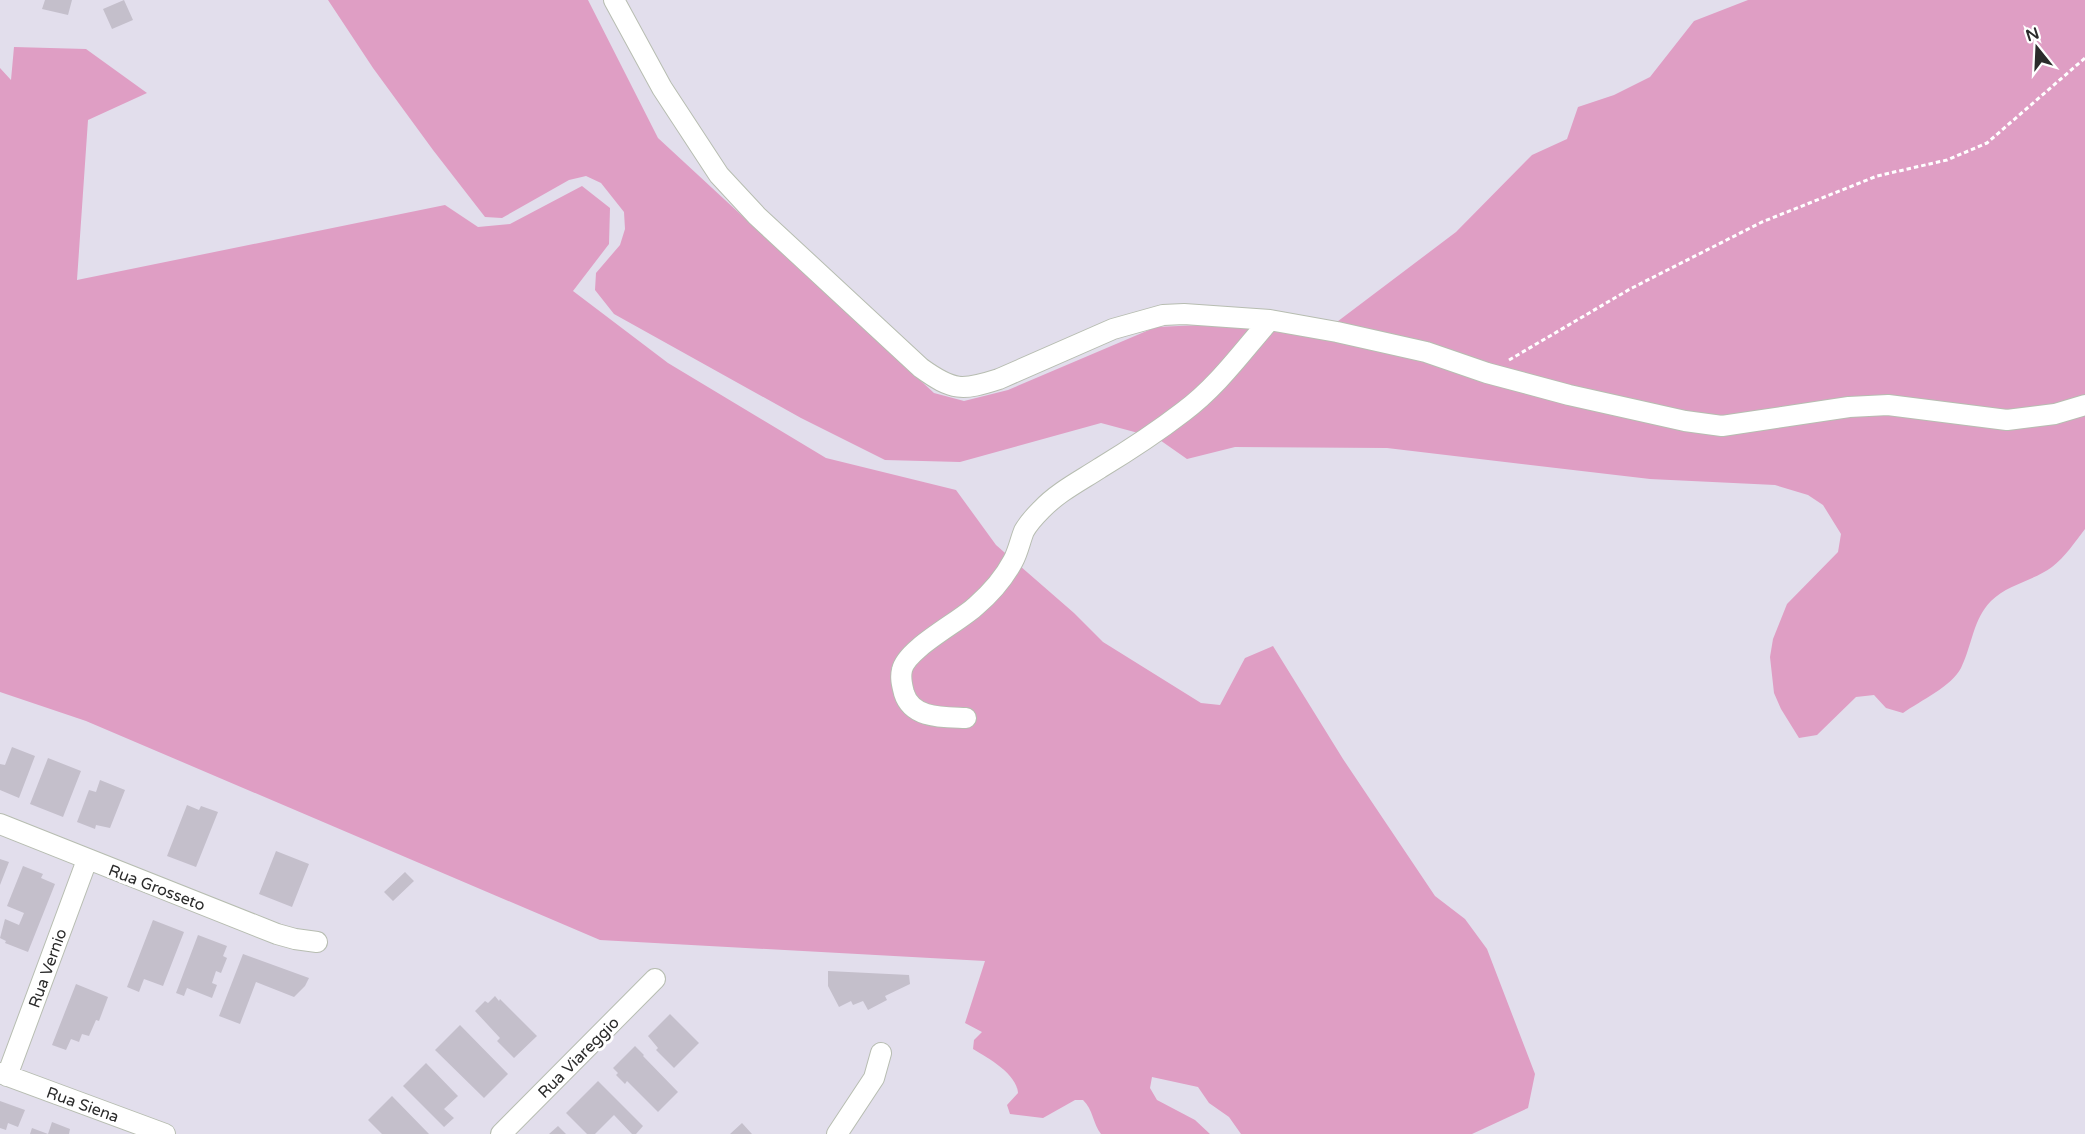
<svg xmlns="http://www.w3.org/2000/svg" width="2085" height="1134" font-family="'Varela Round',sans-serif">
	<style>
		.green { fill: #df9ec4 }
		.building { fill: #c4bfcb }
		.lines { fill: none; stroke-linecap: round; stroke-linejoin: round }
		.street-casing { stroke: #b7bdb1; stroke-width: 22 }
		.path { stroke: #fff; stroke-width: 3; stroke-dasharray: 4.5 3; stroke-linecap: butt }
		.street { stroke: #fff; stroke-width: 20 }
		.labels { text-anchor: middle; stroke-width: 6; stroke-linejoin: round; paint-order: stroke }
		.street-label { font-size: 16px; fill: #2b2b2b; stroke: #fff }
	</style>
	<rect width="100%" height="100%" fill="#e2deec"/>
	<!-- green -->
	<path class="green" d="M 328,0 L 588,0 L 658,138 L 934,393 L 964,401 L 1008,390 L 1156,327 L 1224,324 L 1317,337 L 1456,232 L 1532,155 L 1567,139 L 1578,107 L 1614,95 L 1650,77 L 1694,21 L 1748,0 L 2085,0 L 2085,529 C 2075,542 2065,557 2052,567 C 2033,581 2008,584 1991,601 C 1973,619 1972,646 1961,668 C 1952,686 1920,701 1903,713 L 1886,708 L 1874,695 L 1856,697 L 1817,735 L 1799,738 L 1781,709 L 1774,693 L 1770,657 L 1773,639 L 1787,604 L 1838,552 L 1841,534 L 1823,505 L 1808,495 L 1775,485 L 1650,479 L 1387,448 L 1235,447 L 1187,459 L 1157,438 L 1101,423 L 960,462 L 885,460 L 801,418 L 614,314 L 595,290 L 596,273 L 620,245 L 625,229 L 624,212 L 601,183 L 586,176 L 569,180 L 502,218 L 485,217 L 433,150 L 373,68 Z
		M 14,47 L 86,49 L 147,93 L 88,120 L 77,280 L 445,205 L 478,227 L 510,224 L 582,186 L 610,208 L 609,244 L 573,291 L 668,363 L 826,458 L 956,490 L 996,545 L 1074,613 L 1103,642 L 1201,703 L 1220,705 L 1245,658 L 1273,646 L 1343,759 L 1435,896 L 1465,919 L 1487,949 L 1535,1074 L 1528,1108 L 1472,1134 L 1241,1134 L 1229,1117 L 1209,1103 L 1198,1087 L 1152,1077 L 1150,1088 L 1157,1100 L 1195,1120 L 1210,1134 L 1101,1134 C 1093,1124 1093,1109 1083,1100 L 1075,1100 L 1043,1118 L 1010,1114 L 1007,1105 L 1018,1093 C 1017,1074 988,1058 973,1049 L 974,1040 L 982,1032 L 965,1023 L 985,961 L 600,940 L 86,721 L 0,692 L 0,68 L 11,80 Z"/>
	<!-- building -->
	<path class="building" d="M 45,0 L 72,0 L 68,15 L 42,9 Z
		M 124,0 L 133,20 L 112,29 L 103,9 Z
		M 12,747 L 35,756 L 19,798 L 0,790 L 0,764 L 5,765 Z
		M 48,758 L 81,771 L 63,817 L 30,804 Z
		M 100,780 L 125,790 L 110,828 L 96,825 L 95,829 L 77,822 L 89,790 L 96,792 Z
		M 187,805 L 199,810 L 201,806 L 218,812 L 196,867 L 167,856 Z
		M 276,851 L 309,864 L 292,907 L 259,894 Z
		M 0,859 L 9,862 L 0,885 Z
		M 23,866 L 43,874 L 41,878 L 55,884 L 28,952 L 5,943 L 6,941 L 0,938 L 5,919 L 19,925 L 24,913 L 7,906 Z
		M 405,872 L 414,881 L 393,901 L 384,892 Z
		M 153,920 L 184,932 L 163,986 L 144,979 L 139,992 L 127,987 Z
		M 198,935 L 227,946 L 223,956 L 227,958 L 221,973 L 216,971 L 212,983 L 217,985 L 212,998 L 187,988 L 184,996 L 176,993 Z
		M 243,954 L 309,978 L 305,986 L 294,997 L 256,982 L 240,1024 L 219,1016 Z
		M 828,971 L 909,975 L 910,984 L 885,996 L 887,1000 L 868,1010 L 863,1001 L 853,1005 L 851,1001 L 839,1007 L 828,986 Z
		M 76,984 L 108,997 L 99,1021 L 96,1020 L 89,1036 L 82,1034 L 79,1042 L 71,1039 L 66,1050 L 52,1045 Z
		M 495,996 L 499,1001 L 500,999 L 537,1036 L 514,1058 L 497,1041 L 500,1038 L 475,1011 L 485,1001 L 488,1003 Z
		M 670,1014 L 699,1043 L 674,1068 L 656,1050 L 658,1048 L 648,1036 Z
		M 460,1025 L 508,1074 L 484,1098 L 435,1050 Z
		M 635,1046 L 644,1055 L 643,1056 L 678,1092 L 658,1112 L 627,1081 L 625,1084 L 616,1075 L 618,1073 L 613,1068 Z
		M 426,1063 L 458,1096 L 444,1109 L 454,1118 L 444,1127 L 403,1086 Z
		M 598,1081 L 643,1126 L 636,1134 L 632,1134 L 614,1115 L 595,1134 L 587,1134 L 566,1113 Z
		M 392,1096 L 429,1134 L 382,1134 L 368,1120 Z
		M 0,1101 L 25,1110 L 18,1127 L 8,1123 L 6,1130 L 0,1128 Z
		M 52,1122 L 70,1129 L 69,1134 L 48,1134 Z
		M 742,1123 L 752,1134 L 730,1134 Z
		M 558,1126 L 566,1134 L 549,1134 Z
		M 32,1128 L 48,1134 L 30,1134 Z"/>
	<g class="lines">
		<defs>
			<path id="street" d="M 614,0 L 662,88 L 719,175 L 757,216 L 921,368 C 953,391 962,391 999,379 L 1113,329 L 1163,315 L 1184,314 L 1270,320 L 1337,332 L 1426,352 L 1487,373 L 1569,395 L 1685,421 L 1722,426 L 1849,407 L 1888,405 L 2007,420 L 2055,414 L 2085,405
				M 966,718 C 943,717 912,719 904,693 C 902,685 900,678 902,670 C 906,649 959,622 976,606 C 991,593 1004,578 1013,561 C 1018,552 1020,541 1024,531 C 1028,524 1035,516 1041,510 C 1058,492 1080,481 1100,468 C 1128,451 1157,432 1183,412 C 1217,387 1242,352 1270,320
				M 0,824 L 277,934 L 295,939 L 317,942
				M 0,1073 L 165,1134
				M 7,1076 L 87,860
				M 501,1134 L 655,979
				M 837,1134 L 874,1078 L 881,1053"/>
		</defs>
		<!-- street casing -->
		<use href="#street" class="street-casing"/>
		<!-- path -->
		<path class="path" d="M 1509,360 L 1630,289 L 1762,222 L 1877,176 L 1947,160 L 1987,143 L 2085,58"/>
		<!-- street -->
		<use href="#street" class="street"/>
	</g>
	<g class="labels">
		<!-- street labels -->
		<g class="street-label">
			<text transform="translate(157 887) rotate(21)" y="6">Rua Grosseto</text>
			<text transform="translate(47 968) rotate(-70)" y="6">Rua Vernio</text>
			<text transform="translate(578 1057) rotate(-45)" y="6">Rua Viareggio</text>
			<text transform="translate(83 1104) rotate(20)" y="6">Rua Siena</text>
		</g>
	</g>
	<!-- north arrow -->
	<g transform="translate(2037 48) rotate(342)" stroke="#ffffff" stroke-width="4.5" paint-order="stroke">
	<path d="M0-4.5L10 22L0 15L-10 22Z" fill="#2b2b2b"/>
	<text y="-9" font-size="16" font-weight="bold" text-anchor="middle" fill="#2b2b2b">N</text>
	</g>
</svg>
